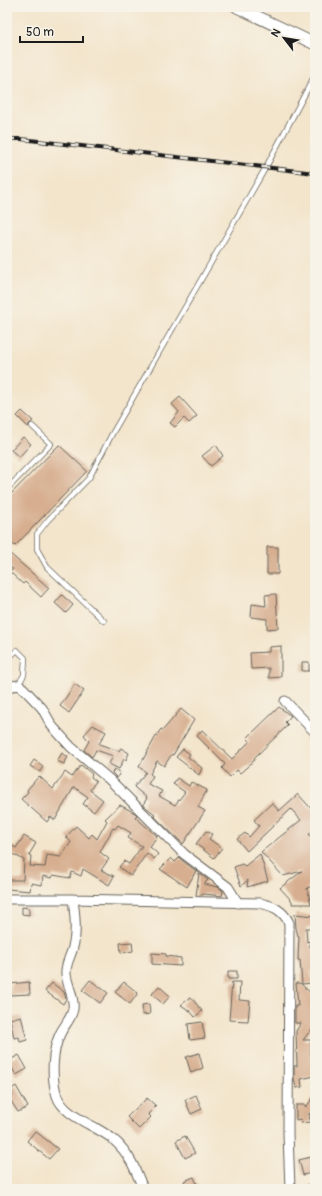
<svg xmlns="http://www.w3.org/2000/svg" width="322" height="1196" font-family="Pangolin,sans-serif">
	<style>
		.building { fill: #d7ae8f }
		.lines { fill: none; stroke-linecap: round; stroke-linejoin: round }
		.service-casing { stroke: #67625a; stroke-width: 6 }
		.minor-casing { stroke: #67625a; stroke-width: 11 }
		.tertiary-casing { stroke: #67625a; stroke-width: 13 }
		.service { stroke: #fff; stroke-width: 4.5 }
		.minor { stroke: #fff; stroke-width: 9 }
		.tertiary { stroke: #fff; stroke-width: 11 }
		.rail-casing { stroke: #1c1c1c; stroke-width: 4 }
		.rail { stroke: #f7f3e8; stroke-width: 2.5; stroke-dasharray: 8; stroke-linecap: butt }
	</style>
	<rect width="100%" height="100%" fill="#f7f3e8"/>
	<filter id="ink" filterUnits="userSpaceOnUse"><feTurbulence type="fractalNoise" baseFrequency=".025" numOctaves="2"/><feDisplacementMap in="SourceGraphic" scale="8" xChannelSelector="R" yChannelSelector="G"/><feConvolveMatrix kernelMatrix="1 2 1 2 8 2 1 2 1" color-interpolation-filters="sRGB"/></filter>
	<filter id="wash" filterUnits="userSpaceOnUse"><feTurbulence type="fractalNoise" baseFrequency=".012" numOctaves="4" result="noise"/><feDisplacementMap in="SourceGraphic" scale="16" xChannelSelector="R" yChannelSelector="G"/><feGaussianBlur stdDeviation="0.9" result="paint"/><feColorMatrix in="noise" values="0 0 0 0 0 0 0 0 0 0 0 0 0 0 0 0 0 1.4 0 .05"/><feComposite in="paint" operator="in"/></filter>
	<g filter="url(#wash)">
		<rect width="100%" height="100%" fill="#f3e5cc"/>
		<g id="blocks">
			<!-- building -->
			<path class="building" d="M 180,397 L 197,416 L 189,423 L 184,418 L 175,427 L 170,423 L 179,412 L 172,404 Z
				M 22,411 L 33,421 L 29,424 L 28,427 L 17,416 Z
				M 23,437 L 31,444 L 19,457 L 11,450 Z
				M 59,445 L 87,471 L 15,546 L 7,539 L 7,498 Z
				M 216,445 L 223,456 L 211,466 L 202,456 Z
				M 267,547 L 278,547 L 278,574 L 267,574 Z
				M 7,551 L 49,588 L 41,597 L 25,582 L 23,584 L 10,572 L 13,569 L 7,564 Z
				M 276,594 L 278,628 L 267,629 L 267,619 L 251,617 L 252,604 L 266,606 L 265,595 Z
				M 62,595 L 73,605 L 66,613 L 55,603 Z
				M 281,646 L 281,677 L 269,678 L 269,668 L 251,669 L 250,653 L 269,652 L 269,647 Z
				M 302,662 L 309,662 L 309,671 L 302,671 Z
				M 75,684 L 84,691 L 69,713 L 60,706 Z
				M 279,707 L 291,716 L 285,722 L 288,725 L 254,758 L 255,760 L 240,773 L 237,770 L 230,777 L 222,768 L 225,764 L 197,736 L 202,730 L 232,759 L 250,741 L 247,738 Z
				M 181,709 L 194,720 L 173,755 L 172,754 L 164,766 L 157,761 L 150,774 L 153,776 L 148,784 L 162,791 L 159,796 L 175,805 L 185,792 L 173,784 L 177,778 L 189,786 L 191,782 L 207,790 L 198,807 L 205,811 L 183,844 L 154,816 L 155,814 L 143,805 L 147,798 L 134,787 L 146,772 L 139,767 L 155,738 L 161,729 L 163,730 Z
				M 93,725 L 106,732 L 99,744 L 119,751 L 121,748 L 129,753 L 126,760 L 124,759 L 119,769 L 109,764 L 113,756 L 96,750 L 92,757 L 84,750 L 89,741 L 84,735 Z
				M 183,749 L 190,754 L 188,757 L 202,768 L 199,775 L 176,757 Z
				M 62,753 L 68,757 L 64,764 L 57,761 Z
				M 34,760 L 43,766 L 40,772 L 30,766 Z
				M 81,765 L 92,774 L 91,777 L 96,781 L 90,790 L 103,800 L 94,812 L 83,804 L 88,797 L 74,787 L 55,820 L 50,817 L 47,822 L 21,799 L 28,792 L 27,790 L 39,776 L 53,789 L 65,772 L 72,777 Z
				M 114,769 L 120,772 L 117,778 L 112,773 Z
				M 298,794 L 315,813 L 315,829 L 309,834 L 315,841 L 315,885 L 307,888 L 311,904 L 292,904 L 292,901 L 280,888 L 302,871 L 283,876 L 261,852 L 301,820 L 291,809 L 247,851 L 237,839 L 245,833 L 249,837 L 259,826 L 254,820 L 272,803 L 279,811 Z
				M 120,805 L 135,813 L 137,815 L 135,817 L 157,836 L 150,847 L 158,854 L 154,859 L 147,853 L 131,876 L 119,867 L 124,861 L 129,864 L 142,846 L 128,838 L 131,833 L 118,825 L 115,829 L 113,828 L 100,852 L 109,859 L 101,870 L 114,876 L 109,885 L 83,869 L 81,876 L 72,872 L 70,878 L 53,875 L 52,878 L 43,876 L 42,885 L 31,883 L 30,891 L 7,889 L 7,880 L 23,880 L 24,860 L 7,851 L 7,843 L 16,848 L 24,836 L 36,843 L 29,855 L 31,856 L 30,866 L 45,867 L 47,855 L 61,857 L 71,842 L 66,837 L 76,826 L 89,838 L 92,834 L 97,839 L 107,821 L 105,819 Z
				M 206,831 L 212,834 L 209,839 L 222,848 L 214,858 L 196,844 Z
				M 260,854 L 268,881 L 247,887 L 248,880 L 241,886 L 234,867 L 242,864 L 245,866 Z
				M 171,858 L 175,862 L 179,858 L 196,871 L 187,887 L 160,869 Z
				M 199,873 L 208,880 L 204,884 L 218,887 L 223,891 L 222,896 L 205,894 L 196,896 Z
				M 22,907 L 29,908 L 29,915 L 22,914 Z
				M 295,914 L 314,916 L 312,928 L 306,928 L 307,942 L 310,941 L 310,947 L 313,947 L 315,958 L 315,970 L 311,971 L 313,983 L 302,984 L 300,960 L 298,960 L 299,936 L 298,936 L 296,928 Z
				M 132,942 L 133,951 L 121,953 L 120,943 Z
				M 152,953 L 166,954 L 166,956 L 181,958 L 181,966 L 152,964 Z
				M 228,971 L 237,971 L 237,979 L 228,979 Z
				M 90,980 L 108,993 L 100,1003 L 82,990 Z
				M 29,982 L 30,994 L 11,995 L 10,984 Z
				M 124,982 L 138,993 L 130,1004 L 115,992 Z
				M 232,982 L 240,982 L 239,1000 L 250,1001 L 248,1021 L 229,1020 Z
				M 52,983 L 64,992 L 66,999 L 63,1004 L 45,991 Z
				M 296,983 L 300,983 L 315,997 L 315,1025 L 303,1040 L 311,1040 L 311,1059 L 315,1058 L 315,1076 L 301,1079 L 302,1087 L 296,1088 L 294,1078 L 294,1066 L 297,1066 L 296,1031 L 301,1023 L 295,1023 L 295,1006 L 298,1006 Z
				M 159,986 L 170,996 L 163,1004 L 152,994 Z
				M 191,997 L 202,1011 L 195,1017 L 190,1011 L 181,1005 Z
				M 149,1004 L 150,1014 L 143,1015 L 142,1005 Z
				M 21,1016 L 27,1040 L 20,1042 L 19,1037 L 14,1038 L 10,1019 Z
				M 202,1022 L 205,1038 L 190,1040 L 188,1024 Z
				M 199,1053 L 203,1068 L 191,1073 L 186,1057 Z
				M 19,1055 L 27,1069 L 16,1075 L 8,1061 Z
				M 16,1086 L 28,1107 L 18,1112 L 9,1098 L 13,1096 L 10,1090 Z
				M 196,1095 L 202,1109 L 191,1114 L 185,1100 Z
				M 315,1095 L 315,1117 L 309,1113 L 310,1122 L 301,1123 L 300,1119 L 296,1120 L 296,1105 L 305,1105 L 306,1107 Z
				M 147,1098 L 156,1106 L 148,1114 L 151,1117 L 139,1129 L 127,1117 Z
				M 35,1131 L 58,1149 L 49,1159 L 27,1141 Z
				M 185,1136 L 195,1153 L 185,1158 L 176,1141 Z
				M 315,1156 L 315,1172 L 303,1175 L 299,1160 Z
				M 194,1177 L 199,1189 L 188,1189 L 184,1181 Z"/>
		</g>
	</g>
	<g filter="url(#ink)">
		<use href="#blocks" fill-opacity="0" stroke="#67625a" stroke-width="1"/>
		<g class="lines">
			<defs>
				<path id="service" d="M 7,489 L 51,444 L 32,426
					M 104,621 L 47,567 L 37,549 L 37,534 L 48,520 L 89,478 L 112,434 L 266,167 L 315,75
					M 7,660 L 17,650 L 25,658 L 24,675 L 18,685"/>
				<path id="minor" d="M 7,687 L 18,685 L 23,688 L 42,708 L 52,726 L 71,747 L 110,780 L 184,854 L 228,887 L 238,903
					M 285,701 L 315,732
					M 7,899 L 73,899 L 260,903 C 273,906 283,910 289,923 L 288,1133 L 290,1189
					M 73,899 C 75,915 77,932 73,947 C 71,956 65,964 66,974 C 67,985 75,998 73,1009 C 71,1020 64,1025 60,1034 C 52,1051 51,1078 57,1096 C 64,1117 98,1126 114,1140 C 129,1153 136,1170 143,1189
					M 310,1189 L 315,1187"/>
				<path id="tertiary" d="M 237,7 L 315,44"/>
			</defs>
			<!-- service casing -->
			<use href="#service" class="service-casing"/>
			<!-- minor casing -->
			<use href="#minor" class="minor-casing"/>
			<!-- tertiary casing -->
			<use href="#tertiary" class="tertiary-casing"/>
			<!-- service -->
			<use href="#service" class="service"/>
			<!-- minor -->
			<use href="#minor" class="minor"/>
			<!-- tertiary -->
			<use href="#tertiary" class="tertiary"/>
			<defs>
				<path id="rail" d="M 7,139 L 21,139 L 315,173"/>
			</defs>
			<!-- rail casing -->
			<use href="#rail" class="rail-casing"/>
			<!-- rail -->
			<use href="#rail" class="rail"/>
		</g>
	</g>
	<!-- margin -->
	<rect width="322" height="1196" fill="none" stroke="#f7f3e8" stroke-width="24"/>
	<!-- north arrow -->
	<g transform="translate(284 38) rotate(301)" stroke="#f7f3e8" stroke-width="3" paint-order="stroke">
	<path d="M0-3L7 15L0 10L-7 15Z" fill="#1c1c1c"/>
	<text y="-6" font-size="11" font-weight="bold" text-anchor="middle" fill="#1c1c1c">N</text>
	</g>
	<!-- scale -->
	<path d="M20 36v6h63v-6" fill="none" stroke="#1c1c1c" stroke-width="2"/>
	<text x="26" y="36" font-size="12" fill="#1c1c1c" stroke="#f7f3e8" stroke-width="3" paint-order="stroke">50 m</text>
</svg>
